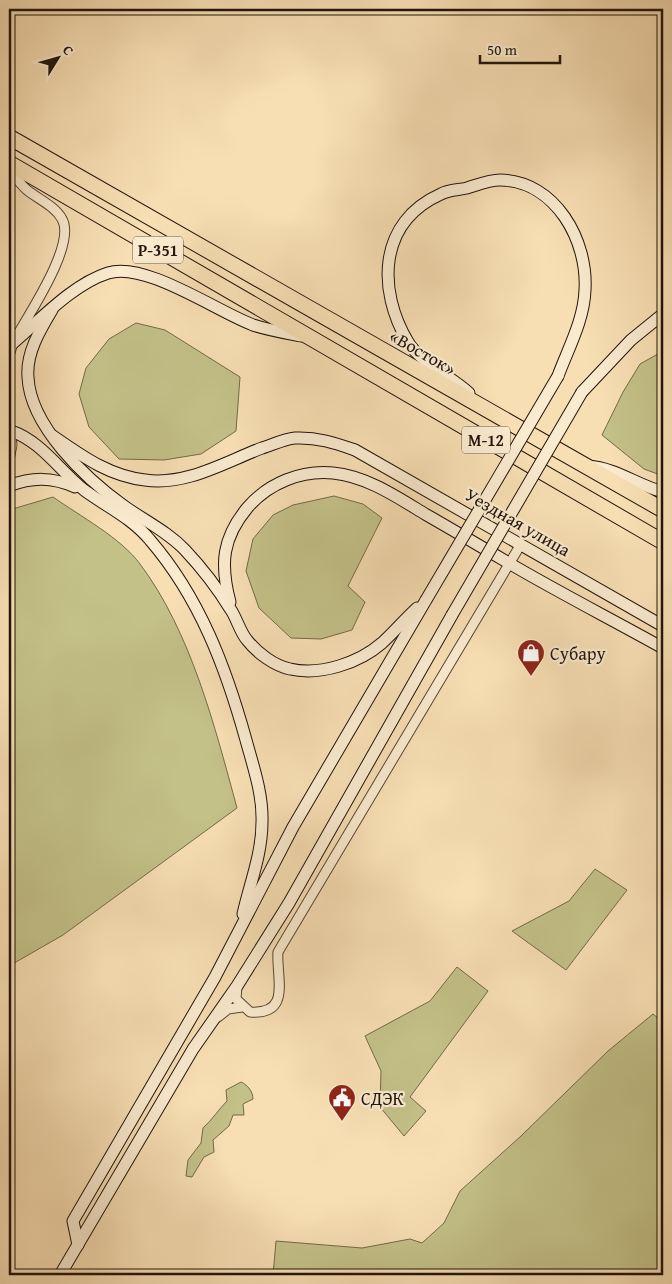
<svg xmlns="http://www.w3.org/2000/svg" width="672" height="1284" font-family="'Gentium Book Plus',serif">
<style>
.green{fill:#c3c088;stroke:#726a4a}
.lines{fill:none;stroke-linecap:round;stroke-linejoin:round}
.street-casing{stroke:#564636;stroke-width:11}
.secondary-casing{stroke:#20140d;stroke-width:13}
.highway-casing{stroke:#20140d;stroke-width:17}
.street{stroke:#faeace;stroke-width:9}
.secondary{stroke:#faeace;stroke-width:11}
.highway{stroke:#f7deb3;stroke-width:15}
.secondary-bridge-casing{stroke:#20140d;stroke-width:13;stroke-linecap:butt}
.secondary-bridge{stroke:#faeace;stroke-width:11}
.labels{text-anchor:middle;dominant-baseline:central;stroke-width:4.5;stroke-linejoin:round;paint-order:stroke}
.shield{fill:#faeace;stroke:#615447;stroke-width:1}
.shield-label{font-size:16px;font-weight:bold;fill:#20140d}
.street-label{font-size:18px;fill:#20140d;stroke:#faeace}
.poi-label{font-size:18px;fill:#20140d;stroke:#faeace;text-anchor:start}
</style>
<rect width="100%" height="100%" fill="#f7deb3"/>
<filter id="stains"><feTurbulence type="fractalNoise" baseFrequency=".004" numOctaves="4"/><feColorMatrix values="0 0 0 0 .2 0 0 0 0 .09 0 0 0 0 .02 0 0 0 .5 -.17"/></filter>
<radialGradient id="worn" r=".72"><stop offset=".6" stop-color="#630" stop-opacity="0"/><stop offset="1" stop-color="#630" stop-opacity=".3"/></radialGradient>
<g class="green">
<polygon points="136,323 165,330 240,377 236,431 201,454 164,460 119,459 89,427 79,394 86,368 109,339"/>
<polygon points="663,351 663,476 644,469 602,435 623,392 640,364"/>
<polygon points="334,496 363,504 382,518 348,586 365,602 352,630 321,639 291,638 259,608 246,571 253,539 273,515 293,505"/>
<path d="M53,497C80,516 121,538 140,564C191,632 215,727 237,808L63,935L9,966V510Z"/>
<polygon points="595,869 627,890 566,970 512,931 569,901"/>
<polygon points="457,967 488,991 410,1097 426,1111 404,1136 380,1107 381,1071 365,1036 430,1001"/>
<polygon points="653,1014 663,1022 663,1275 273,1275 276,1241 362,1248 410,1239 422,1243 444,1223 460,1191 521,1136 608,1051"/>
<path d="M241,1082C248,1085 253,1092 253,1099L243,1104L244,1115H233L229,1126L213,1140L214,1152L204,1157L192,1177L186,1176L188,1160L201,1143L203,1128C213,1119 218,1110 227,1101L226,1090Z"/>
</g>
<g class="lines">
<defs>
<g id="street">
<path d="M9,170C15,176 20,184 27,190C38,199 55,206 62,219C77,245 26,318 13,343L9,356"/>
<polyline points="9,423 12,445 9,460"/>
<path d="M237,987L236,999L250,1012C292,1015 276,978 278,952L521,544"/>
<polyline points="218,1017 228,1009 242,1007"/>
</g>
<g id="secondary">
<path d="M52,310C40,330 26,353 28,377C30,426 86,479 124,506C145,521 168,532 185,550C202,568 218,589 231,610C237,619 240,632 247,640C257,653 275,666 290,669C320,676 359,663 382,643C394,632 405,619 417,608"/>
<path d="M13,343C40,320 73,284 108,273C145,261 216,311 253,325C268,330 286,333 301,336"/>
<polyline points="582,392 631,340 663,314"/>
<path d="M469,393C453,378 419,361 408,342C377,290 378,222 441,194C448,190 458,190 467,188C477,185 489,180 500,180C556,181 588,241 585,290C584,320 568,349 558,376"/>
<path d="M11,431C41,441 60,471 84,490C107,507 132,518 150,540C200,598 226,668 246,740C253,766 263,794 262,822C262,854 250,883 243,914"/>
<path d="M53,436C82,456 109,476 145,480C186,486 225,462 262,448C272,445 284,439 295,438C317,437 335,443 355,450L663,626"/>
<path d="M588,466C616,468 637,485 663,492"/>
<path d="M9,486C32,477 52,477 75,487"/>
<path d="M230,602C220,564 222,538 248,507C269,483 301,470 333,473C366,476 397,497 425,514C453,530 480,546 507,562C558,592 611,619 663,648"/>
<polyline points="78,1245 73,1221 215,977 293,827 426,600"/>
<polyline points="60,1275 193,1049 237,986 289,903 452,615"/>
</g>
<g id="highway">
<polyline points="9,137 663,510"/>
<polyline points="9,163 663,542"/>
</g>
</defs>
<use href="#street" class="street-casing"/>
<use href="#secondary" class="secondary-casing"/>
<use href="#highway" class="highway-casing"/>
<use href="#street" class="street"/>
<use href="#secondary" class="secondary"/>
<use href="#highway" class="highway"/>
<defs>
<g id="secondary-bridge">
<polyline points="426,600 558,376"/>
<polyline points="452,615 582,392"/>
</g>
</defs>
<use href="#secondary-bridge" class="secondary-bridge-casing"/>
<use href="#secondary-bridge" class="secondary-bridge"/>
</g>
<defs>
<symbol id="shop-pin" viewBox="-11 -11 22 30"><path d="M0 17L-7.5 6A9.5 9.5 0 1 1 7.5 6Z" fill="#8f2418" stroke="#faeace"/><path d="M-5-2.5h2.3a2.7 3.5 0 0 1 5.4 0H5L5.5 6h-11ZM-1.5-2.5h3a1.5 2.3 0 0 0-3 0Z" fill="#fff"/></symbol>
<symbol id="civic-pin" viewBox="-11 -11 22 30"><path d="M0 17L-7.5 6A9.5 9.5 0 1 1 7.5 6Z" fill="#8f2418" stroke="#faeace"/><path d="M-.6-6.5H3V-4.5H.6V-3L4-1V1h2V6H-6V1h2V-1L-.6-3ZM-1.2 2.5V6h2.4V2.5Z" fill="#fff"/></symbol>
</defs>
<g fill-rule="evenodd">
<use href="#shop-pin" x="515" y="637" width="32" height="43"/>
<use href="#civic-pin" x="326" y="1082" width="32" height="43"/>
</g>
<g class="labels">
<g class="shield">
<rect x="133" y="236.5" width="50" height="27" rx="4"/>
<rect x="462" y="426.5" width="48" height="27" rx="4"/>
</g>
<g class="shield-label">
<text x="158" y="250">Р-351</text>
<text x="486" y="440">М-12</text>
</g>
<g class="street-label">
<text transform="translate(423 352) rotate(30)">«Восток»</text>
<text transform="translate(518 522) rotate(30)">Уездная улица</text>
</g>
<g class="poi-label">
<text x="550" y="653">Субару</text>
<text x="361" y="1098">СДЭК</text>
</g>
</g>
<rect width="672" height="1284" fill="none" stroke="#f7deb3" stroke-width="30"/>
<rect x="10" y="10" width="652" height="1264" fill="none" stroke="#20140d" stroke-width="2.5"/>
<rect x="15" y="15" width="642" height="1254" fill="none" stroke="#20140d"/>
<g transform="translate(58 58) rotate(53)" stroke="#faeace" stroke-width="4" paint-order="stroke">
<path d="M0-4L9 19L0 12L-9 19Z" fill="#20140d"/>
<text y="-8" font-size="14" font-weight="bold" text-anchor="middle" fill="#20140d">С</text>
</g>
<path d="M480 55v8h80v-8" fill="none" stroke="#20140d" stroke-width="2.5"/>
<text x="487" y="55" font-size="15" fill="#20140d" stroke="#faeace" stroke-width="4" paint-order="stroke">50 m</text>
<rect width="100%" height="100%" filter="url(#stains)"/>
<rect width="100%" height="100%" fill="url(#worn)"/>
</svg>
